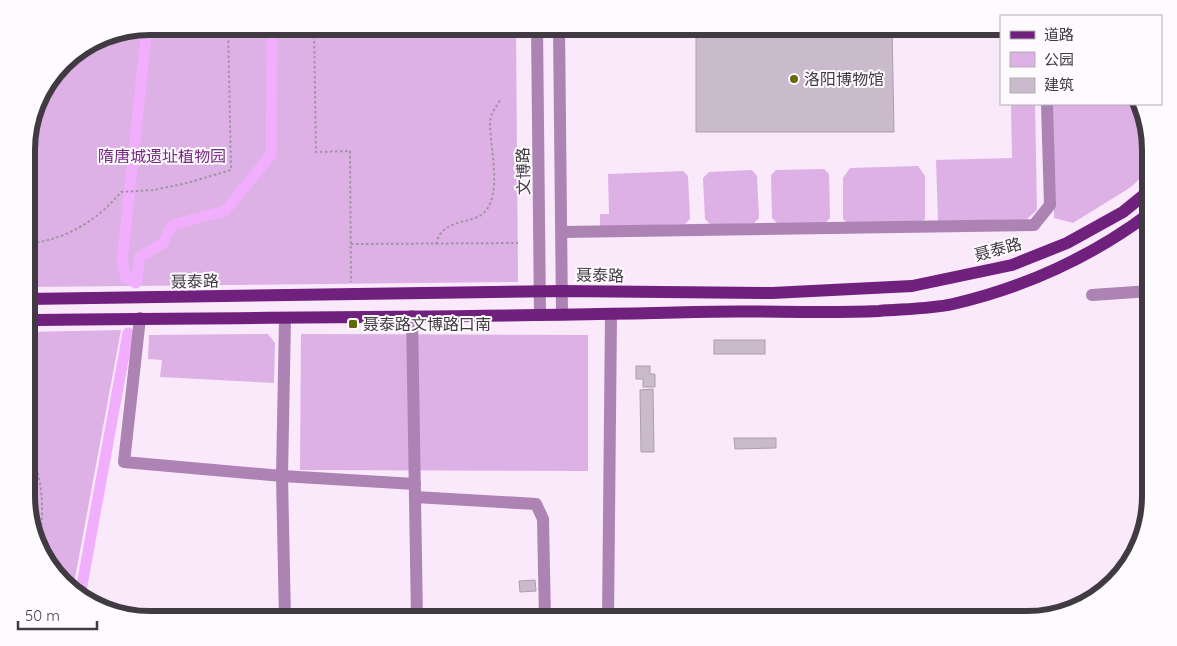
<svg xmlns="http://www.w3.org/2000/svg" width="1177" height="646" font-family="Quicksand,'Noto Sans SC',sans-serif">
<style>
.green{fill:#ddb1e5}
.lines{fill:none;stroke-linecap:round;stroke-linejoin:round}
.canal{stroke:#f1aefc;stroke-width:11}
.building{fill:#c9bacc;stroke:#ad9eaf}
.path{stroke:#9f94a1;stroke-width:2;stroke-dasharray:2.5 2.5;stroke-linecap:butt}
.minor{stroke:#ac83b3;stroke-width:12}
.major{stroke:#70207d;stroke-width:12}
.poi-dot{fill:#656806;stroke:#fefbff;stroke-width:2}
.labels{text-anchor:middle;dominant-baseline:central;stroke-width:4;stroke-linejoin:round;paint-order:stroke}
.poi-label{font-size:16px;fill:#413a42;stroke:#fefbff;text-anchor:start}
.park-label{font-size:16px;fill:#772984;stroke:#fefbff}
.street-label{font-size:16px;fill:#413a42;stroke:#fefbff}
.rim{fill:none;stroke:#413a42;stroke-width:6}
</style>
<rect width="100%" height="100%" fill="#f9e9fb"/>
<g class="green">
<polygon points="150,26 516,26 518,282 27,287 27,134 39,95 68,57 103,36"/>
<polygon points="1011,104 1035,104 1037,210 1027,219 938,221 936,160 1012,158"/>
<polygon points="1053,104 1138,104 1150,142 1150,169 1131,187 1073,223 1054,218"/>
<polygon points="918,166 925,176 925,219 921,223 849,225 843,219 843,178 850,168"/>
<polygon points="824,169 829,174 830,218 825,223 778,224 772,218 771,175 776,170"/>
<polygon points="752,170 757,176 759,218 754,223 711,225 705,219 703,178 709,172"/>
<polygon points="683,171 688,176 690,219 685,224 600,227 600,214 609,214 608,174"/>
<polygon points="121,330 73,589 47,564 27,512 27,332"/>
<polygon points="268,334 275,343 274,383 160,377 162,360 148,359 149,335"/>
<polygon points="301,334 588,335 588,471 300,470"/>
</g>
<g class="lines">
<g class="canal">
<polyline points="147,27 122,262 126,277 136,283 140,257 163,243 172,225 225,211 271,155 272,26"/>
<polyline points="80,596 128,333"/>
</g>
</g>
<g class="building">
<polygon points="696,26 892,26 894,132 696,132"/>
<rect x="714" y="340" width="51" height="14"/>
<polygon points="636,366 650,366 650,374 655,374 655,387 643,387 643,379 636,379"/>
<polygon points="653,389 654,452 641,452 640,390"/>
<polygon points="734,438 776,438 776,448 735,449"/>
<polygon points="535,580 536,591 520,592 519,581"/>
</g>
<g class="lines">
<g class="path">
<polyline points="314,26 316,152 350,151 351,282"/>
<path d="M27,244C65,240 97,221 121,192L154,190L187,183L231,170L228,26"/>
<polyline points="351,244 518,243"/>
<path d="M436,244C438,239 439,234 443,231C460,215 484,227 492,198C498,174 490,146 490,121L492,113L501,99"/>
<path d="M27,445C43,475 45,510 39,543"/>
</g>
<g class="minor">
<polyline points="537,26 540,315"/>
<polyline points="559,26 562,314"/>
<polyline points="562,232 1034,225 1050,205 1047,104"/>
<polyline points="1092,295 1150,291"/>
<polyline points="412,316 417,620"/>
<polyline points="140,318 124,462 282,476 415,484"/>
<polyline points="285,319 282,476 285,620"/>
<polyline points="415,497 536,504 543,519 545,620"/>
<polyline points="608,620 611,315"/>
</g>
<g class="major">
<polyline points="27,299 562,291 772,293 912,286 1012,265 1067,243 1123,212 1150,190"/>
<path d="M27,320C250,317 472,318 695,312C756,310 818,314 879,311C903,309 930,309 953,304C1024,288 1093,256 1150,213"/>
</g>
</g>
<g class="poi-dot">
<circle cx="794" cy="79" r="5"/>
<rect x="348" y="319" width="10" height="10" rx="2.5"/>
</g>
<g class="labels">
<g class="poi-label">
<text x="804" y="79">洛阳博物馆</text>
<text x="363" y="324">聂泰路文博路口南</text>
</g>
<g class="park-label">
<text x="162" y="156">隋唐城遗址植物园</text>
</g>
<g class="street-label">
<text transform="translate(523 171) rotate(-91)">文博路</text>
<text transform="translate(998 249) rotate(-15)">聂泰路</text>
<text transform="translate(600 275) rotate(1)">聂泰路</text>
<text transform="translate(195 281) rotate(-1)">聂泰路</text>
</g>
</g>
<path d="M0 0H1177V646H0ZM150 35H1027A115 115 0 0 1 1142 150V496A115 115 0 0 1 1027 611H150A115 115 0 0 1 35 496V150A115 115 0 0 1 150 35Z" fill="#fefbff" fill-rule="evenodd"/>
<path class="rim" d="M150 35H1027A115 115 0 0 1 1142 150V496A115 115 0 0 1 1027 611H150A115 115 0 0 1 35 496V150A115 115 0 0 1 150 35Z"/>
<rect x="1000" y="15" width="162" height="90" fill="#fefbff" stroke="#b2aeb3"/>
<rect x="1010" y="31" width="25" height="8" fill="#70207d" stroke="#b2aeb3"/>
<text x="1044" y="40" font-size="15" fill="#413a42">道路</text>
<rect x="1010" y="52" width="25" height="15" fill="#ddb1e5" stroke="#b2aeb3"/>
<text x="1044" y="65" font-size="15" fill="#413a42">公园</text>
<rect x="1010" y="78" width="25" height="15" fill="#c9bacc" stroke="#b2aeb3"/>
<text x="1044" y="90" font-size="15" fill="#413a42">建筑</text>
<path d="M18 621v8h79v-8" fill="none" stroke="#413a42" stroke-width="2.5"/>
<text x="25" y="621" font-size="15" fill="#413a42" stroke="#fefbff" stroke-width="4" paint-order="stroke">50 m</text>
</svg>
